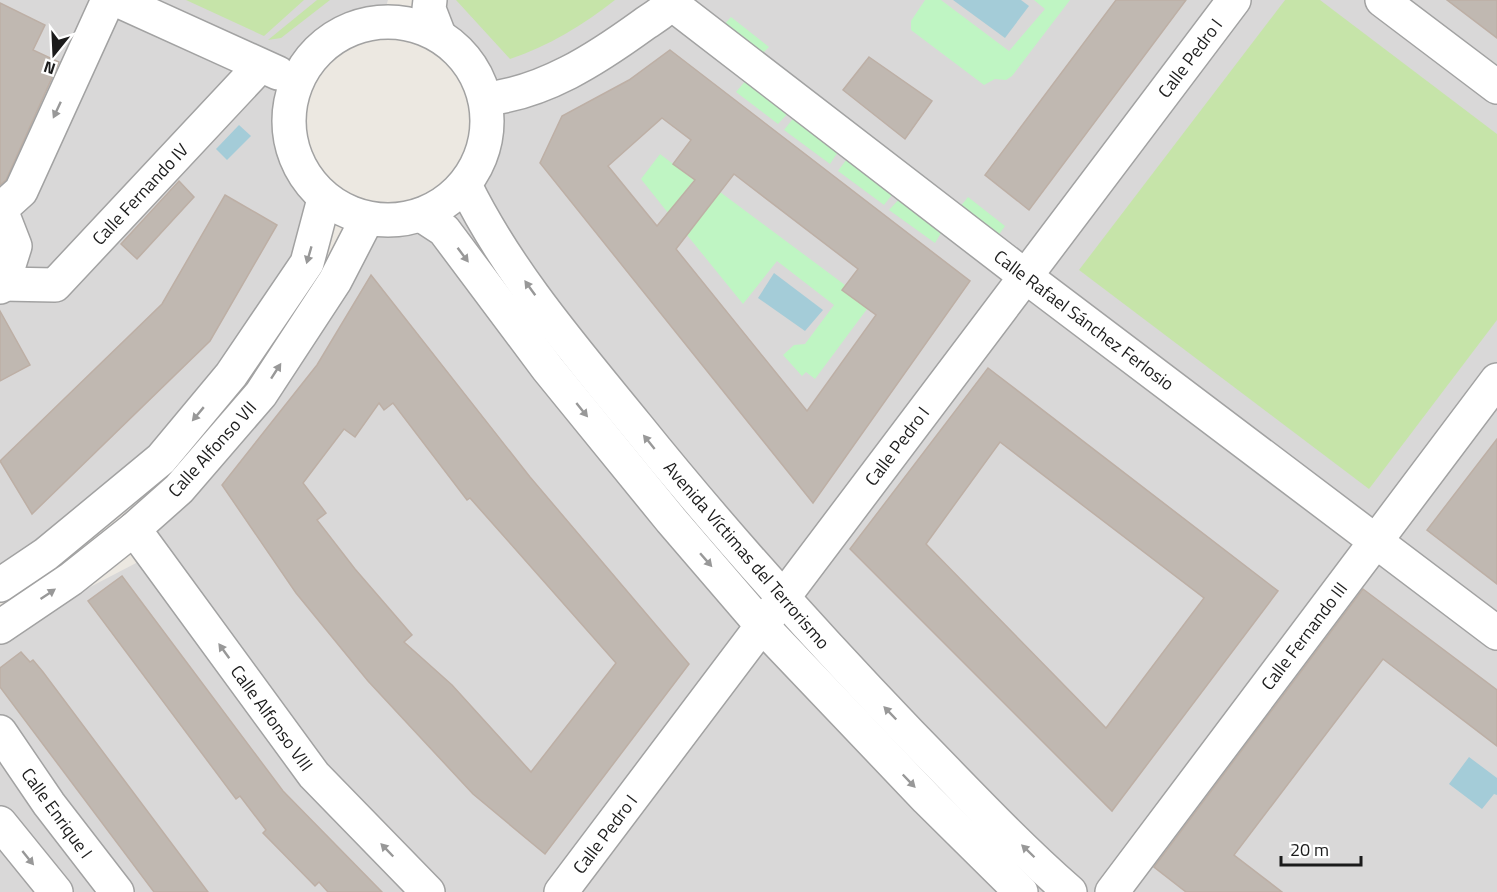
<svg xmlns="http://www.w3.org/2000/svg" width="1497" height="892" font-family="'Titillium Web',sans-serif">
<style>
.residential{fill:#d9d8d8}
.grass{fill:#c6e4a9}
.park{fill:#bff5c3}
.water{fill:#a4ccd8}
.building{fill:#c0b8b1;stroke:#bdafa5;stroke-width:1.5;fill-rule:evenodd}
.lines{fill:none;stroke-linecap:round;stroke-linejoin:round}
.minor-casing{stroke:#a2a2a2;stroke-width:36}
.minor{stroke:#fff;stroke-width:33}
.oneway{fill:#989898}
.labels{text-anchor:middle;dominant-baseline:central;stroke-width:5;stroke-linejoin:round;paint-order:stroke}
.street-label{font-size:18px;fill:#1b1b1b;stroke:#fff}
</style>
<rect width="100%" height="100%" fill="#ece8e1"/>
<g class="residential">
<polygon points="0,0 388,0 381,22 351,28 335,36 306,63 296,82 288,111 290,143 303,174 324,199 231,375 0,585"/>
<polygon points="430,0 1497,0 1497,892 0,892 0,634 138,562 179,489 367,219 396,221 421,215 445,203 465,185 480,159 487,134 485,99 478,78 467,60 439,35"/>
</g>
<g class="grass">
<polygon points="186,0 304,0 264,36"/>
<polygon points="317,0 330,0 281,38 268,40"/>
<path d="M456,0H615C583,25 549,46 510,59Z"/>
<polygon points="1285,0 1320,0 1497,134 1497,320 1369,489 1079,270"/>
</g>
<g class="park">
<polygon points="925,0 941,0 1009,51 1045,9 1034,0 1070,0 1012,76 1006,80 995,79 984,85 911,30 911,21"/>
<polygon points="731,17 769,47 760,56 722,27"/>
<polygon points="747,79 790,111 778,124 736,92"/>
<polygon points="795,116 840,149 830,164 784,130"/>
<polygon points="660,154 694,180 668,213 641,179"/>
<polygon points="849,156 895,191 884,205 838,171"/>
<polygon points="720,192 845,285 842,290 867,309 815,379 806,372 802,376 783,355 794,345 805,344 834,305 777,261 743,304 687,235"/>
<polygon points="902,196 944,228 935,243 889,210"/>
<polygon points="968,197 1005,226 998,236 960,207"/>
</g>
<g class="water">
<polygon points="953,0 1021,0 1029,6 1005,38"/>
<polygon points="239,125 251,136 227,160 216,149"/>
<polygon points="774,273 823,310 805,331 758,298"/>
<polygon points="1469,757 1497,778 1497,795 1494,794 1482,809 1449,784"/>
</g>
<g class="building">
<polygon points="1116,0 1186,0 1029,210 985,175"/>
<polygon points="1447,0 1497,0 1497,38"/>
<polygon points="0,3 45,25 33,50 59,62 6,180 0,185"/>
<path d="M670,50L970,281L813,503L540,163L562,116L629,80ZM662,118L691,140L673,164L695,180L657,226L608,166ZM734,174L858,269L842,290L876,315L807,411L676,249Z"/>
<polygon points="869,57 932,101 905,139 843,90"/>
<polygon points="179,181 194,197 137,259 121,244"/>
<polygon points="225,195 277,225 210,341 32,514 0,461 162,304"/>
<path d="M371,275L530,477L689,664L545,854L473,794L368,681L296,593L222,485L317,365ZM379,403L384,410L393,403L467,500L470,498L616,663L531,772L452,685L404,642L412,635L355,569L317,520L326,513L303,483L344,429L355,437Z"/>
<polygon points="0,311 30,365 0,381"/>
<path d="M988,368L1278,591L1112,811L850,549ZM1000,442L1204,598L1106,728L926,544Z"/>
<polygon points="1497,439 1497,584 1427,530"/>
<polygon points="122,576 283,791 382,892 328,892 319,882 315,886 263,833 266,830 240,796 236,799 88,601"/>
<polygon points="1363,589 1497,690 1497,746 1383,659 1234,855 1282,892 1186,892 1154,867"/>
<polygon points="21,652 30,662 33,660 43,672 208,892 154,892 0,687 0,668"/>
</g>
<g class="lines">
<defs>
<g id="minor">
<polyline points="117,0 278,73"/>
<polyline points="430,0 429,9 439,35"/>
<polyline points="1382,0 1497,87"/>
<polyline points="672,4 1025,276 1497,633"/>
<circle cx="388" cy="121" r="99"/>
<path d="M485,99C544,93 596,59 643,25C653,18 667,10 675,0"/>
<path d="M465,185C508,273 575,350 636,425C723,533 814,634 910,734C962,787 1014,843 1070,892"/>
<polyline points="0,210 21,191 108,0"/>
<polyline points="421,215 444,230 548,369 671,520 763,627 927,799 1021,892"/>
<polyline points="3,284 55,285 260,66"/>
<polyline points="0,287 3,284 15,246 1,210"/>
<polyline points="134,529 314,775 428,892"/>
<polyline points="0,585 46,554 161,459 231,375 307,263 324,199"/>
<polyline points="0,627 71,579 134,529 179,489 261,394 335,281 367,219"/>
<polyline points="0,732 49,804 117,892"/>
<polyline points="0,823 56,892"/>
<polyline points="561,892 1234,0"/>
<polyline points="1112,892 1497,380"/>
</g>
</defs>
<use href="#minor" class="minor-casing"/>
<use href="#minor" class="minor"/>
</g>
<defs><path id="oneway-solid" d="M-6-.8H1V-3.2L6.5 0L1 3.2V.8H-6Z" transform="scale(1.5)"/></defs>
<g class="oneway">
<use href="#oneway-solid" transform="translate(57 110) rotate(115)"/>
<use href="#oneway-solid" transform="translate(309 255) rotate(106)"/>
<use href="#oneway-solid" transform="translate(463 255) rotate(53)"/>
<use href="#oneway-solid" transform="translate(530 288) rotate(-126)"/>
<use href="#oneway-solid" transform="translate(276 371) rotate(-57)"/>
<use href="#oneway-solid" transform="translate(582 410) rotate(51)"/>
<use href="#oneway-solid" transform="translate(198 414) rotate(130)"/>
<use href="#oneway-solid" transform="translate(649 442) rotate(-129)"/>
<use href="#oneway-solid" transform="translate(706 560) rotate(49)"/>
<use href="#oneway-solid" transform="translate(48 594) rotate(-34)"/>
<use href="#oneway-solid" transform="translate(224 651) rotate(-126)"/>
<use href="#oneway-solid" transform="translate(890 713) rotate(-134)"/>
<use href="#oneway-solid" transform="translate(909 781) rotate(46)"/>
<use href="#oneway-solid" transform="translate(387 850) rotate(-134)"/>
<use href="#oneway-solid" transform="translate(1028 851) rotate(-136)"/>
<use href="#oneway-solid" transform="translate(28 858) rotate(51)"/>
</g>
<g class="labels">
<g class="street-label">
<text transform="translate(1190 58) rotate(-53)">Calle Pedro I</text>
<text transform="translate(140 194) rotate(-47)">Calle Fernando IV</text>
<text transform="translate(1084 320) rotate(37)">Calle Rafael Sánchez Ferlosio</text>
<text transform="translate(897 446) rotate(-53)">Calle Pedro I</text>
<text transform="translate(212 449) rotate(-48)">Calle Alfonso VII</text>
<text transform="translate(747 555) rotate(49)">Avenida Víctimas del Terrorismo</text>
<text transform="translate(1304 636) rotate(-53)">Calle Fernando III</text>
<text transform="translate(272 718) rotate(54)">Calle Alfonso VIII</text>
<text transform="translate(57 813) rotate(54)">Calle Enrique I</text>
<text transform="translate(605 834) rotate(-53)">Calle Pedro I</text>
</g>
</g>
<g transform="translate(54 54) rotate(198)" stroke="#ffffff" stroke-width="4.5" paint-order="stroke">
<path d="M0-4.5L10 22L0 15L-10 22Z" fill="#1b1b1b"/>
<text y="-9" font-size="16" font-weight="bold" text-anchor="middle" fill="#1b1b1b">N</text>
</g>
<path d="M1281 856v9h80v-9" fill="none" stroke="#1b1b1b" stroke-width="3"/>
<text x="1290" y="856" font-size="18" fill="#1b1b1b" stroke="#ffffff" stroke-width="4.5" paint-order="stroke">20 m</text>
</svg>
